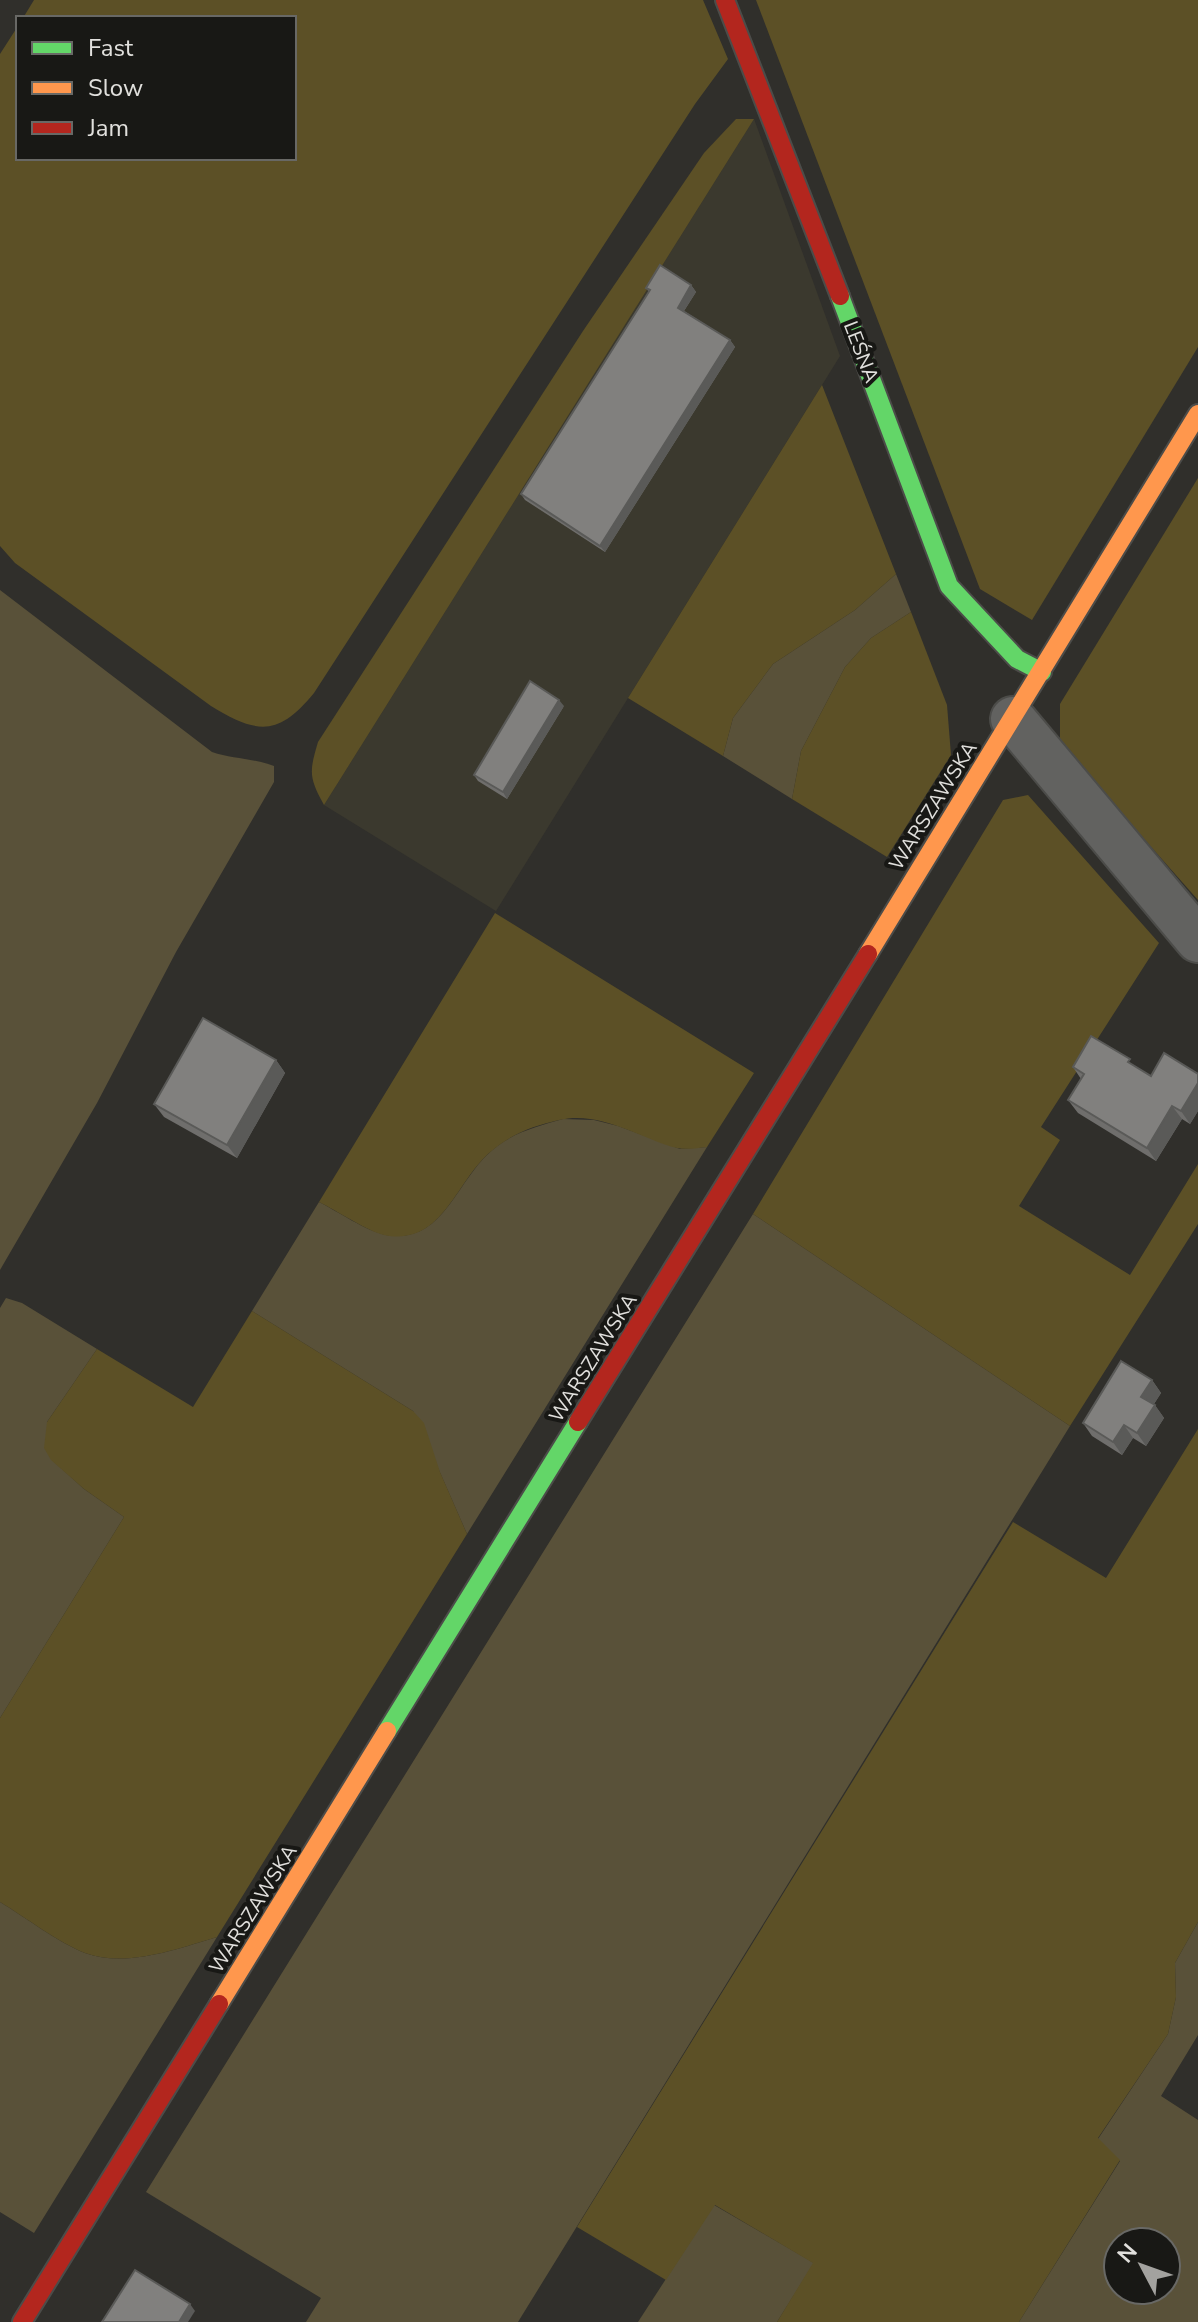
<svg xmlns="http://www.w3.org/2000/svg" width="1198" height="2322" font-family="'Nunito Sans',sans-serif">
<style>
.built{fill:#3b392e}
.green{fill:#595139;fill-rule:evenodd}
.forest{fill:#5c5026}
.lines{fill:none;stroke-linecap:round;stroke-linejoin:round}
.street-casing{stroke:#4c4c49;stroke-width:48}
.fast-casing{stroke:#4c4c49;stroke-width:22}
.slow-casing{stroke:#4c4c49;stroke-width:22}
.jam-casing{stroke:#4c4c49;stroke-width:22}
.street{stroke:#626260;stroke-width:44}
.fast{stroke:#63d668;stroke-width:18}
.slow{stroke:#ff974d;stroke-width:18}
.jam{stroke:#b3261e;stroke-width:18}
.wall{fill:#6f6e6c}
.shaded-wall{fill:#5a5a58}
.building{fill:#81807e;stroke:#5a5a58;stroke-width:2}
.labels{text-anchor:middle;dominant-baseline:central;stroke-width:8;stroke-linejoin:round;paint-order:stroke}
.street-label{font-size:20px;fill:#e1e0dd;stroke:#181815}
</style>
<rect width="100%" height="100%" fill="#302f2b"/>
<polygon class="built" points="754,119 840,356 496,911 324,805"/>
<g class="green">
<polygon points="896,574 911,612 871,638 845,667 801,751 792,799 723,756 733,718 773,664 855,610"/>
<path d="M0,590L212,752C232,759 253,758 274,766V782L176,952L97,1103L0,1270Z"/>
<path d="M563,1119L594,1120L618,1126L680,1149L707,1147L467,1534L413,1411L252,1311L319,1202C337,1211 366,1231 386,1235C441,1244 454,1188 486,1156C507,1134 535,1127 563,1119Z"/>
<polygon points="753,1214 1070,1426 518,2322 306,2322 321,2298 146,2192"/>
<polygon points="6,1298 22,1303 97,1349 47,1422 52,1460 84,1489 124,1517 0,1718 0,1308"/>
<path d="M0,1902C25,1917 59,1943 85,1953C126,1968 177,1949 217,1937L34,2233L0,2212Z"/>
<path d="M1198,1922V2035L1161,2096L1198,2120V2322H1019L1120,2161L1098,2139L1168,2034L1176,1997L1175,1963ZM1118,2242H1166V2290H1118Z"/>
<polygon points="714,2205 814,2263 777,2322 638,2322"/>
</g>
<g class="forest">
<path d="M34,0H703L728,59L695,104L314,693C278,737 257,734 211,706L15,563L0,546V54L18,26V158H294V18H23Z"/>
<polygon points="756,0 1198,0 1198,347 1032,620 980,589"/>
<path d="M736,119H754L324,805C309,778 309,772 318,742L583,331L704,153Z"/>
<polygon points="822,385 896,574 855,610 773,664 733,718 723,756 628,698"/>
<polygon points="1198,478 1198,900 1060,744 1060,704"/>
<polygon points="911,612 947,705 951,755 887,857 792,799 801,751 845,667 871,638"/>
<polygon points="1028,795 1159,943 1041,1127 1060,1140 1019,1206 1130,1275 1198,1164 1198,1224 1070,1426 753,1214 1003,800"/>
<path d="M495,913L754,1073L707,1147C698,1148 686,1150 677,1148C639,1138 600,1110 559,1120C532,1126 509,1135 488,1154C455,1184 441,1247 384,1235C367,1231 336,1210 319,1202Z"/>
<path d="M252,1311L413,1411L424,1423L440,1472L467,1534L217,1937C177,1949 126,1968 85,1953C59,1943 25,1917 0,1902V1718L124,1517L84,1489L51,1460L44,1448L47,1422L97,1349L193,1407Z"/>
<polygon points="1198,1429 1198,1922 1175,1963 1176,1997 1168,2034 1098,2138 1120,2160 1019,2322 777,2322 813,2263 715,2205 666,2280 577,2227 1013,1522 1106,1578"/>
</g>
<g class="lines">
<defs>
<polyline id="street" points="1013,719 1198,940"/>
<g id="fast">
<polyline points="840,296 949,586 1017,659 1042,672"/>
<polyline points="387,1731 578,1422"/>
</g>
<g id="slow">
<polyline points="868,954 1198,414"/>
<polyline points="219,2004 387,1731"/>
</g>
<g id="jam">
<polyline points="725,0 840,296"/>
<polyline points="578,1422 868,954"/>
<polyline points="22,2322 219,2004"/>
</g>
</defs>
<use href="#street" class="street-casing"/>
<use href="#fast" class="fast-casing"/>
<use href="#slow" class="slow-casing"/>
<use href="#jam" class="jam-casing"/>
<use href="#street" class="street"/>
<use href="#fast" class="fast"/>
<use href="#slow" class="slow"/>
<use href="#jam" class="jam"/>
</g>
<g class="wall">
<polygon points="691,285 696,292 684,311 730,340 735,347 605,552 525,500 521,494 649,292 646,288"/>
<polygon points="564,706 507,799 478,781 474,775"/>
<polygon points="276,1060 285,1073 237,1158 164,1117 154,1104"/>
<polygon points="1135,1066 1151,1076 1198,1074 1198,1111 1190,1124 1182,1119 1156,1161 1078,1113 1068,1100 1081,1079 1073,1067"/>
<polygon points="1152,1380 1161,1393 1154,1404 1164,1418 1146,1446 1133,1438 1122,1455 1092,1436 1083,1423"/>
</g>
<g class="shaded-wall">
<polygon points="691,285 696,292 682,314 678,308"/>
<polygon points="730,340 735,347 605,552 600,546"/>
<polygon points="559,700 564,706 507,799 503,792"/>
<polygon points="276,1060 285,1073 237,1158 227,1145"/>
<polygon points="1198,1083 1198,1111 1190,1124 1181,1111"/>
<polygon points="1172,1106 1182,1119 1156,1161 1147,1148"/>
<polygon points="1152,1380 1161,1393 1150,1410 1141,1397"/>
<polygon points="1155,1405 1164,1418 1146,1446 1137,1433"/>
<polygon points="1124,1425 1133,1438 1122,1455 1113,1442"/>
<polygon points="190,2304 195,2311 188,2322 179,2322"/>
</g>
<g class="building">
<polygon points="660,265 691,285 678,308 730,340 600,546 521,494 650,290 646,288"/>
<polygon points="530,681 559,700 503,792 474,775"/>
<polygon points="203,1018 276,1060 227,1145 154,1104"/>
<polygon points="1091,1036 1130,1059 1128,1062 1151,1076 1164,1053 1198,1074 1198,1083 1181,1111 1172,1106 1147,1148 1068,1100 1084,1074 1073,1067"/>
<polygon points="1121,1361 1152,1380 1141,1397 1155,1405 1137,1433 1124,1425 1113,1442 1083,1423"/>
<polygon points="135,2270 190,2304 179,2322 102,2322"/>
</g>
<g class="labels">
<g class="street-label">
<text transform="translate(861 352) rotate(69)">LEŚNA</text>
<text transform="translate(933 806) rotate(-58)">WARSZAWSKA</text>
<text transform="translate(593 1358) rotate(-58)">WARSZAWSKA</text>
<text transform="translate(253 1909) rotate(-58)">WARSZAWSKA</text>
</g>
</g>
<rect x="16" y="16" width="280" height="144" fill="#181815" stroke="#686865" stroke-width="2"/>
<rect x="32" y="42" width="40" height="12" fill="#63d668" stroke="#686865" stroke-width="2"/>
<text x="88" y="56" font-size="24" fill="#e1e0dd">Fast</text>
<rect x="32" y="82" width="40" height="12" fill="#ff974d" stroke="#686865" stroke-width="2"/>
<text x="88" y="96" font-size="24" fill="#e1e0dd">Slow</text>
<rect x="32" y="122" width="40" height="12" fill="#b3261e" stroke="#686865" stroke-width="2"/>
<text x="88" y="136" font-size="24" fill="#e1e0dd">Jam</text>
<g transform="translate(1142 2266) rotate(311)"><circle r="38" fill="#181815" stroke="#686865" stroke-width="2"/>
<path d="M0-6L14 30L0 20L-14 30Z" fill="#a3a29f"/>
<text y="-12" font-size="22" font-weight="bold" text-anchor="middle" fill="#e1e0dd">N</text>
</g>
</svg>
